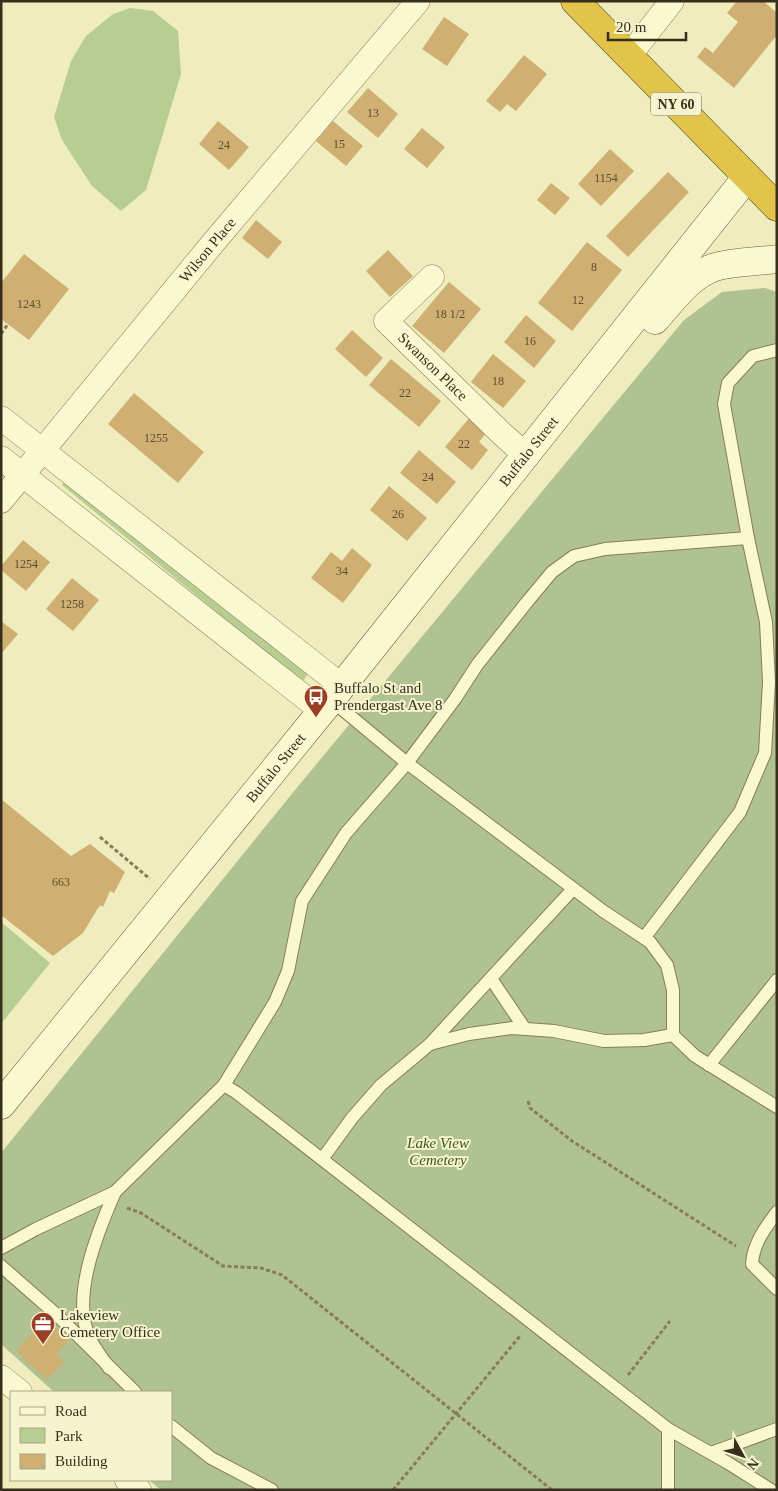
<svg xmlns="http://www.w3.org/2000/svg" width="778" height="1491" font-family="'Times New Roman',serif">
<style>
.green{fill:#b8cd92}
.cemetery{fill:#b0c192}
.building{fill:#cfaf72}
.lines{fill:none;stroke-linecap:round;stroke-linejoin:round}
.lane-casing{stroke:#887d56;stroke-width:14}
.street-casing{stroke:#887d56;stroke-width:25}
.secondary-casing{stroke:#6a5d3a;stroke-width:29}
.highway-casing{stroke:#55492b;stroke-width:29}
.path{stroke:#887d56;stroke-width:3;stroke-dasharray:4 2.5;stroke-linecap:butt}
.lane{stroke:#faf8d1;stroke-width:12}
.street{stroke:#faf8d1;stroke-width:24}
.secondary{stroke:#faf8d1;stroke-width:28}
.highway{stroke:#e3c44a;stroke-width:28}
.labels{text-anchor:middle;dominant-baseline:central;stroke-width:4;stroke-linejoin:round;paint-order:stroke}
.number-label{font-size:12px;fill:#5d4f31}
.shield{fill:#f6f4ce;stroke:#706a51;stroke-width:1}
.shield-label{font-size:14px;font-weight:bold;fill:#372f1b}
.street-label{font-size:15px;fill:#372f1b;stroke:#f6f4ce}
.poi-label{font-size:15px;fill:#372f1b;stroke:#f6f4ce;text-anchor:start}
.park-label{font-size:15px;font-style:italic;fill:#3b5421;stroke:#f6f4ce}
</style>
<rect width="100%" height="100%" fill="#efecbe"/>
<g class="green">
<polygon points="130,8 153,11 178,31 181,74 146,190 121,211 92,186 62,140 54,117 71,61 86,36 113,14"/>
<polygon points="65,479 308,673 304,680 297,678 62,485"/>
<polygon points="1,922 50,963 1,1024"/>
</g>
<polygon class="cemetery" points="765,288 777,292 777,1490 161,1490 149,1480 171,1480 171,1392 54,1392 1,1344 1,1153 295,790 684,320 722,292"/>
<g class="building">
<polygon points="737,1 763,1 777,13 777,35 734,88 697,57 705,47 713,53 738,22 727,13"/>
<polygon points="444,17 469,34 447,66 422,49"/>
<polygon points="524,55 547,74 516,111 507,104 500,112 486,101"/>
<polygon points="368,88 398,114 378,138 347,112"/>
<polygon points="218,121 249,147 229,170 199,144"/>
<polygon points="333,121 363,146 346,166 316,141"/>
<polygon points="422,128 445,147 427,168 404,149"/>
<polygon points="610,149 634,171 601,206 578,184"/>
<polygon points="668,172 689,192 628,257 606,236"/>
<polygon points="551,183 570,198 555,215 537,200"/>
<polygon points="256,220 282,242 268,259 242,238"/>
<polygon points="587,242 622,270 572,331 538,303"/>
<polygon points="388,250 413,276 390,297 366,271"/>
<polygon points="24,254 69,289 29,340 1,319 1,283"/>
<polygon points="449,282 481,309 444,353 412,326"/>
<polygon points="526,315 556,341 534,368 504,342"/>
<polygon points="352,330 383,358 366,377 335,349"/>
<polygon points="493,354 526,381 503,408 471,382"/>
<polygon points="391,359 441,401 419,427 369,385"/>
<polygon points="134,393 204,452 178,483 108,424"/>
<polygon points="470,417 487,432 479,442 488,450 472,470 445,447"/>
<polygon points="419,450 456,482 437,504 400,473"/>
<polygon points="389,486 427,518 407,541 370,510"/>
<polygon points="23,540 50,562 26,591 1,570 1,566"/>
<polygon points="352,548 372,565 343,603 311,578 331,552 342,561"/>
<polygon points="72,578 99,600 73,631 46,609"/>
<polygon points="1,621 18,634 1,654"/>
<polygon points="1,799 71,856 90,844 125,872 114,893 110,891 103,907 101,905 98,908 83,933 53,956 1,915"/>
<polygon points="46,1318 69,1340 56,1354 64,1362 47,1380 16,1351"/>
</g>
<g class="lines">
<defs>
<g id="lane">
<polyline points="748,538 605,549 574,556 552,572 527,602 477,665 455,699 407,763 603,911 650,942 667,965 673,990 673,1035 695,1056 777,1107"/>
<polyline points="644,938 740,812 765,753 769,682 766,622 748,538 724,404 728,383 753,356 777,350"/>
<polyline points="492,980 525,1029"/>
<polyline points="430,1044 573,889"/>
<polyline points="709,1065 777,980"/>
<polyline points="224,1085 275,1002 288,971 302,901 346,833 407,763 331,700"/>
<polyline points="323,1158 352,1118 381,1085 430,1044 469,1034 512,1028 554,1031 604,1041 644,1040 673,1035"/>
<path d="M777,1212C765,1228 753,1244 752,1264L777,1289"/>
<polyline points="1,1248 36,1229 115,1192 224,1085 237,1093 668,1429 728,1463 771,1490"/>
<polyline points="1,1266 57,1315 135,1392"/>
<path d="M109,1368C103,1359 95,1349 90,1339C70,1298 98,1231 115,1192"/>
<polyline points="171,1426 211,1458 272,1490"/>
<polyline points="668,1429 668,1490"/>
<polyline points="711,1453 777,1429"/>
</g>
<g id="street">
<polyline points="629,56 672,1"/>
<path id="s1" d="M432,277L386,321L502,434L527,456"/>
<polyline points="1,418 342,686"/>
<polyline points="1,458 322,711"/>
<path id="s2" d="M1,501L213,243L418,1"/>
<polyline points="1,1377 20,1392"/>
<polyline points="127,1480 139,1490"/>
</g>
<g id="secondary">
<path d="M655,320C672,301 690,275 715,267C735,261 756,262 777,259"/>
<path id="s3" d="M1,1105L326,706L747,177"/>
</g>
<polyline id="highway" points="575,1 777,207"/>
</defs>
<use href="#lane" class="lane-casing"/>
<use href="#street" class="street-casing"/>
<use href="#secondary" class="secondary-casing"/>
<use href="#highway" class="highway-casing"/>
<g class="path">
<polyline points="1,334 8,324"/>
<polyline points="100,837 150,879"/>
<polyline points="528,1101 530,1108 572,1141 736,1246"/>
<polyline points="127,1208 141,1213 223,1266 261,1268 282,1275 552,1490"/>
<polyline points="628,1375 670,1321"/>
<polyline points="393,1490 520,1336"/>
</g>
<use href="#lane" class="lane"/>
<use href="#street" class="street"/>
<use href="#secondary" class="secondary"/>
<use href="#highway" class="highway"/>
</g>
<defs>
<symbol id="bus-pin" viewBox="-11 -11 22 30"><path d="M0 17L-7.5 6A9.5 9.5 0 1 1 7.5 6Z" fill="#993f24" stroke="#f6f4ce"/><path d="M-5-6H5V4H4V6H2V4H-2V6H-4V4H-5ZM-3.5-4V0h7V-4ZM-3.5 1.2v1.5H-2V1.2ZM2 1.2v1.5H3.5V1.2Z" fill="#fff"/></symbol>
<symbol id="office-pin" viewBox="-11 -11 22 30"><path d="M0 17L-7.5 6A9.5 9.5 0 1 1 7.5 6Z" fill="#993f24" stroke="#f6f4ce"/><path d="M-6-3h4V-5.5h4V-3h4V5H-6ZM-1-4.5V-3h2v-1.5ZM-6 0V1H6V0Z" fill="#fff"/></symbol>
</defs>
<g fill-rule="evenodd">
<use href="#bus-pin" x="302" y="683" width="28" height="38"/>
<use href="#office-pin" x="29" y="1310" width="28" height="38"/>
</g>
<g class="labels">
<g class="number-label">
<text x="373" y="113">13</text>
<text x="339" y="144">15</text>
<text x="224" y="145">24</text>
<text x="606" y="178">1154</text>
<text x="594" y="267">8</text>
<text x="578" y="300">12</text>
<text x="29" y="304">1243</text>
<text x="450" y="314">18 1/2</text>
<text x="530" y="341">16</text>
<text x="498" y="381">18</text>
<text x="405" y="393">22</text>
<text x="156" y="438">1255</text>
<text x="464" y="444">22</text>
<text x="428" y="477">24</text>
<text x="398" y="514">26</text>
<text x="26" y="564">1254</text>
<text x="342" y="571">34</text>
<text x="72" y="604">1258</text>
<text x="61" y="882">663</text>
</g>
<rect class="shield" x="651" y="92.5" width="50" height="23" rx="4"/>
<g class="shield-label">
<text x="676" y="104">NY 60</text>
</g>
<g class="street-label">
<text stroke="none"><textPath href="#s2" startOffset="325">Wilson Place</textPath></text>
<text stroke="none"><textPath href="#s1" startOffset="129">Swanson Place</textPath></text>
<text stroke="none"><textPath href="#s3" startOffset="840">Buffalo Street</textPath></text>
<text stroke="none"><textPath href="#s3" startOffset="435">Buffalo Street</textPath></text>
</g>
<g class="poi-label">
<text x="334" y="688">Buffalo St and<tspan x="334" dy="17">Prendergast Ave 8</tspan></text>
<text x="60" y="1315">Lakeview<tspan x="60" dy="17">Cemetery Office</tspan></text>
</g>
<g class="park-label">
<text x="438" y="1143">Lake View<tspan x="438" dy="17">Cemetery</tspan></text>
</g>
</g>
<rect width="778" height="1491" fill="none" stroke="#372f1b" stroke-width="5"/>
<rect x="10" y="1391" width="162" height="90" fill="#f6f4ce" stroke="#aaa586"/>
<rect x="20" y="1407" width="25" height="8" fill="#faf8d1" stroke="#aaa586"/>
<text x="55" y="1416" font-size="15" fill="#372f1b">Road</text>
<rect x="20" y="1428" width="25" height="15" fill="#b8cd92" stroke="#aaa586"/>
<text x="55" y="1441" font-size="15" fill="#372f1b">Park</text>
<rect x="20" y="1454" width="25" height="15" fill="#cfaf72" stroke="#aaa586"/>
<text x="55" y="1466" font-size="15" fill="#372f1b">Building</text>
<g transform="translate(743 1456) rotate(130)" stroke="#f6f4ce" stroke-width="4" paint-order="stroke">
<path d="M0-4L9 19L0 12L-9 19Z" fill="#372f1b"/>
<text y="-8" font-size="14" font-weight="bold" text-anchor="middle" fill="#372f1b">N</text>
</g>
<path d="M608 32v8h78v-8" fill="none" stroke="#372f1b" stroke-width="2.5"/>
<text x="616" y="32" font-size="15" fill="#372f1b" stroke="#f6f4ce" stroke-width="4" paint-order="stroke">20 m</text>
</svg>
